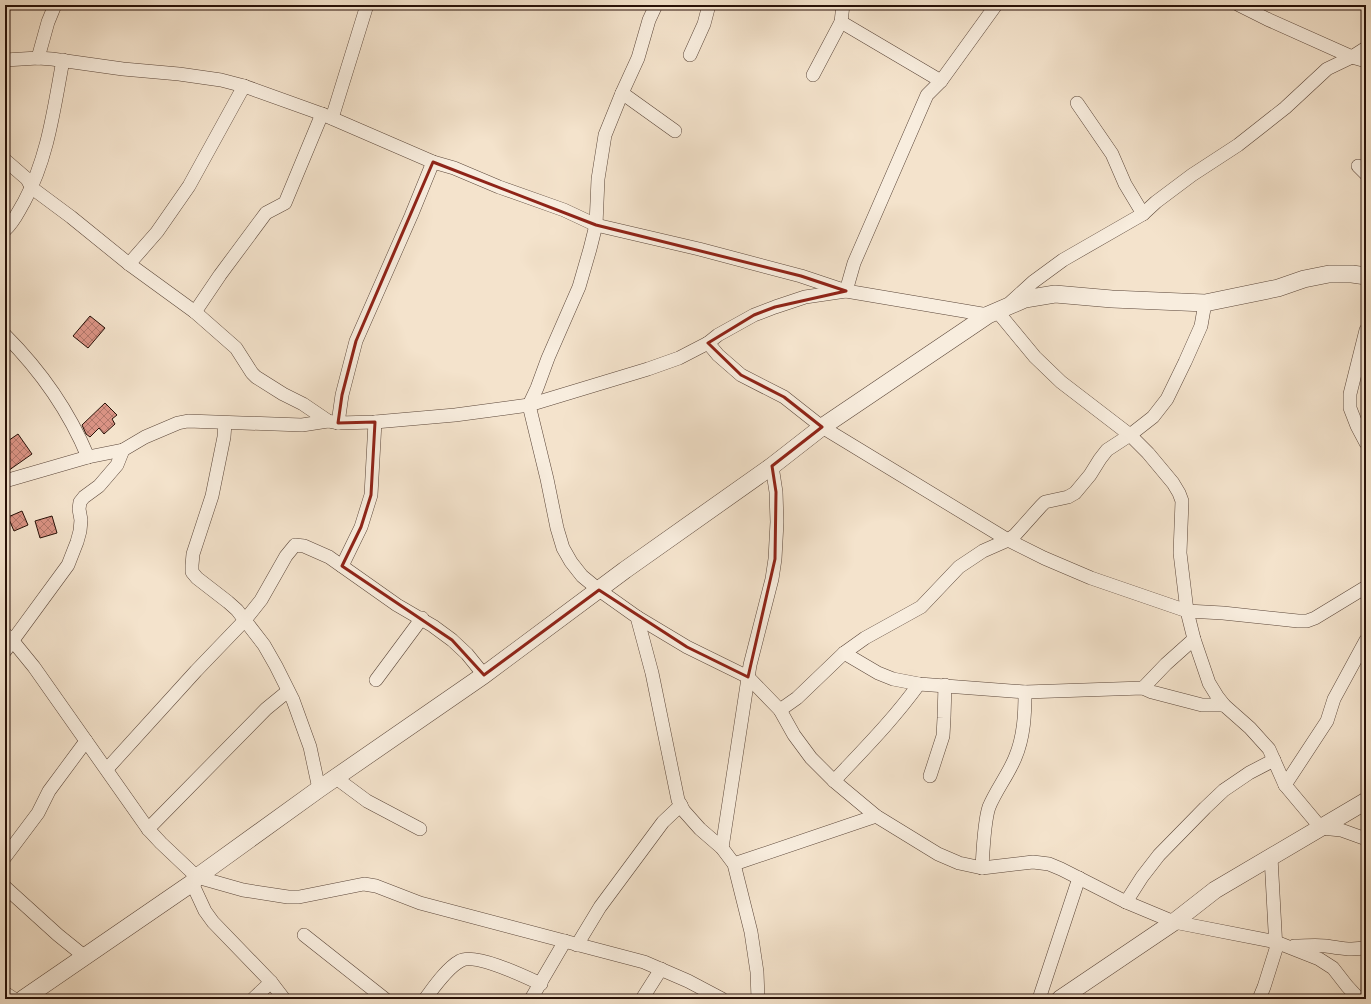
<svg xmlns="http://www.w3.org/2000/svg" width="1371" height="1004" font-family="Alegreya,serif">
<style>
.building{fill:url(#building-cross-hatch);stroke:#281108}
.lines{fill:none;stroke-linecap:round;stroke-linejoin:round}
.minor-casing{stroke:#5b4639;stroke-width:14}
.tertiary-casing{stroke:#5b4639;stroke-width:18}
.minor{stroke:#f8edde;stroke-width:13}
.tertiary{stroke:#f8edde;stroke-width:17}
.marked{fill:none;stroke:#8f2418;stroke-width:3;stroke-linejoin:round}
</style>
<defs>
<pattern id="building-cross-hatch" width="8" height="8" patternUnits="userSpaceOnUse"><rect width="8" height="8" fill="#da9384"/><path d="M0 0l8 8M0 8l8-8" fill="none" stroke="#b1776a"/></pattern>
</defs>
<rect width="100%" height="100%" fill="#f4e3cc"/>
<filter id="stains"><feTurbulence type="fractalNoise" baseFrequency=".005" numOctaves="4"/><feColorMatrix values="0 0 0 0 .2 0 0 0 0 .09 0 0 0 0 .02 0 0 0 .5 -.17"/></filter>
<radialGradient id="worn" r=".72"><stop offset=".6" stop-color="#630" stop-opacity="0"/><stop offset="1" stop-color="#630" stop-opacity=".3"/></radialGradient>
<g class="building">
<polygon points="90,316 105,328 88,348 73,336"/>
<polygon points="105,403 117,415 112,419 115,424 104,434 99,428 90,437 86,434 82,425"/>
<polygon points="18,434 32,454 5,473 5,443"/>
<polygon points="22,511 28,525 14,531 8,517"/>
<polygon points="52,516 57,533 40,538 35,521"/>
</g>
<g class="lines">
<defs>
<g id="minor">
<polyline points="656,5 649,20 638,58 622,93 605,135 598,179 596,225 590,249 579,287 548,358 537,388 529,405 547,479 557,528 563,548 571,562 582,576 599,590 637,617 652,673 678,800 684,811 700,829 722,848 734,864 751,932 757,972 758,999"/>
<polyline points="1239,5 1267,19 1352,57 1366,61"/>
<polyline points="841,22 941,81"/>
<polyline points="690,55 704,24 709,5"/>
<polyline points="38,58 48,22 55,5"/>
<polyline points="5,60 38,58 52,59 123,69 179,74 221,80 244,86 322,114 433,162 454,168 499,187 564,210 596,225 699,249 801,276 846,291 988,315"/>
<polyline points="813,75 841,22 843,5"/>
<polyline points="622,93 675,131"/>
<polyline points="1077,103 1112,154 1125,184 1143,214"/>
<polyline points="332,118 367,5"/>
<polyline points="5,160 27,179 32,188 71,217 129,264 195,312 236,348 252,373 256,377 283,394 303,404 328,421"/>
<polyline points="1358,166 1366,174"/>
<path d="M5,230C14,222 18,212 24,202C48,158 54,108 63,60"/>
<polyline points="129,264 157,232 189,186 244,86"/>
<polyline points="1011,302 1033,282 1063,260 1143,214 1156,202 1192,175 1238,145 1285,108 1327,69 1352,57 1366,48"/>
<polyline points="997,311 1035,357 1061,382 1130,435 1148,453 1173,483 1179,493 1182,501 1180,553 1187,611 1194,639 1209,683 1217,696 1224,705 1250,728 1269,749 1285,785 1321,828 1341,830 1366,839"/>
<polyline points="195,312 220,275 266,213 285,203 322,114"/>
<polyline points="1366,330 1350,394 1350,408 1357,426 1366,443"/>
<path d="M5,335C40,370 69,411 88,457"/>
<polyline points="708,343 718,355 741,375 784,397 822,427 1008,540 1044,558 1091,578 1187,611 1223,613 1298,621 1307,621 1315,618 1366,587"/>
<polyline points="225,423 224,437 212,496 193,554 192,565 192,572 197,578 228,602 237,610 264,645 276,666 293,700 310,747 319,789"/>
<polyline points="338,423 342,395 356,341 411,216 433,162"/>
<polyline points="5,481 88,457 123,450 145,437 178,423 188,421 302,425 328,421 338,423 375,422 455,415 529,405 648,369 679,358 708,343 718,335 754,315 775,307 805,297 846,291 854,263 927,95 941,81 996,5"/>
<polyline points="342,566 361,527 371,495 375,422"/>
<polyline points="637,617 687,647 748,677 780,710 794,735 811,758 834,781 876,816 938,854 959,863 982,868 1033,862 1049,864 1061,869 1126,902 1174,922 1276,942 1319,959 1333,968 1347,986 1359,999"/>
<polyline points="5,634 12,640 34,667 148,829 161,843 197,877 243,890 288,897 299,897 364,884 376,886 420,903 644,962 688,981 722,999"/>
<polyline points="5,651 68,565 77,542 80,531 81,520 79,509 80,502 84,497 99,486 117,465 123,450"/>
<polyline points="844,653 878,673 893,679 919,684 1025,692 1143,688 1152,692 1202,705 1224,705"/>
<polyline points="376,680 422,618"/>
<polyline points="1143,688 1166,664 1194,639"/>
<polyline points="780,710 797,698 844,653 865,638 921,607 959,567 983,551 1008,540 1015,535 1041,506 1045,502 1068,497 1075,493 1090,475 1100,459 1107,450 1130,435 1153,417 1167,399 1185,362 1201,326 1205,303"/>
<polyline points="107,769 196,671 245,620 261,600 286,556 295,545 304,546 329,557 397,605 433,626 452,640 467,654 484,675"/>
<polyline points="930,776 943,736 944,718 945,685"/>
<polyline points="336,778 367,801 420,829"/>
<path d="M834,781C864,749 893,720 919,684"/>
<polyline points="1285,785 1327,721 1334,699 1366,640"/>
<polyline points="148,829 266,709 288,691"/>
<polyline points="722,848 750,665 772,579 775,559 777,522 776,492 772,466"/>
<polyline points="5,857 38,813 49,791 86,741"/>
<polyline points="734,864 876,816"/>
<path d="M982,868C983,851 984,822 989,807C996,790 1008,775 1015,758C1024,737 1025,714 1025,692"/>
<polyline points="192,883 205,911 213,922 271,982 284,999"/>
<polyline points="5,887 58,935 84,956"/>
<polyline points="1126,902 1142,877 1159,855 1205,808 1224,790 1249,773 1274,760"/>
<polyline points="304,935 385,999"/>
<polyline points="577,945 600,907 663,822 681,805"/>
<path d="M1294,946C1305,946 1316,945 1326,946C1339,948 1353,951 1366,947"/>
<polyline points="5,993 14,999"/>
<polyline points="253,999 271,982"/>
<path d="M425,999C434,987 447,968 460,961C474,952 526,977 541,984"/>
<polyline points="531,999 565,941"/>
<polyline points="642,999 661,969"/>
<polyline points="1039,999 1079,878"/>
<polyline points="1259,999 1264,987 1276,949 1271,857"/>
</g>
<g id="tertiary">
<polyline points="23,999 192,883 197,877 319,789 484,675 625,570 772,466 822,427 988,315 1025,299 1055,294 1112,299 1205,303 1278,288 1304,279 1329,274 1352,274 1366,276"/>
<polyline points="1060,999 1174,922 1215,890 1366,801"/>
</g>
</defs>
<use href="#minor" class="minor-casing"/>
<use href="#tertiary" class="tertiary-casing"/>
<use href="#minor" class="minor"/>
<use href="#tertiary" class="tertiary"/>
</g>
<path class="marked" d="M433,162L596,225L801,276L846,291L775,307L754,315L708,343L741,375L784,397L822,427L772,466L776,492L775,559L748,677L687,647L599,590L484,675L452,640L342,566L361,527L371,495L375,422L338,423L342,395L356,341Z"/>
<rect width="1371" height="1004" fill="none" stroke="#f4e3cc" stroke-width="20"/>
<rect x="6" y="6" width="1359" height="992" fill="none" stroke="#281108" stroke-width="2"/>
<rect x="10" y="10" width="1351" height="984" fill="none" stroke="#281108"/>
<rect width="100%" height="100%" filter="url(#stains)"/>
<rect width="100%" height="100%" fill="url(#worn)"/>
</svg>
